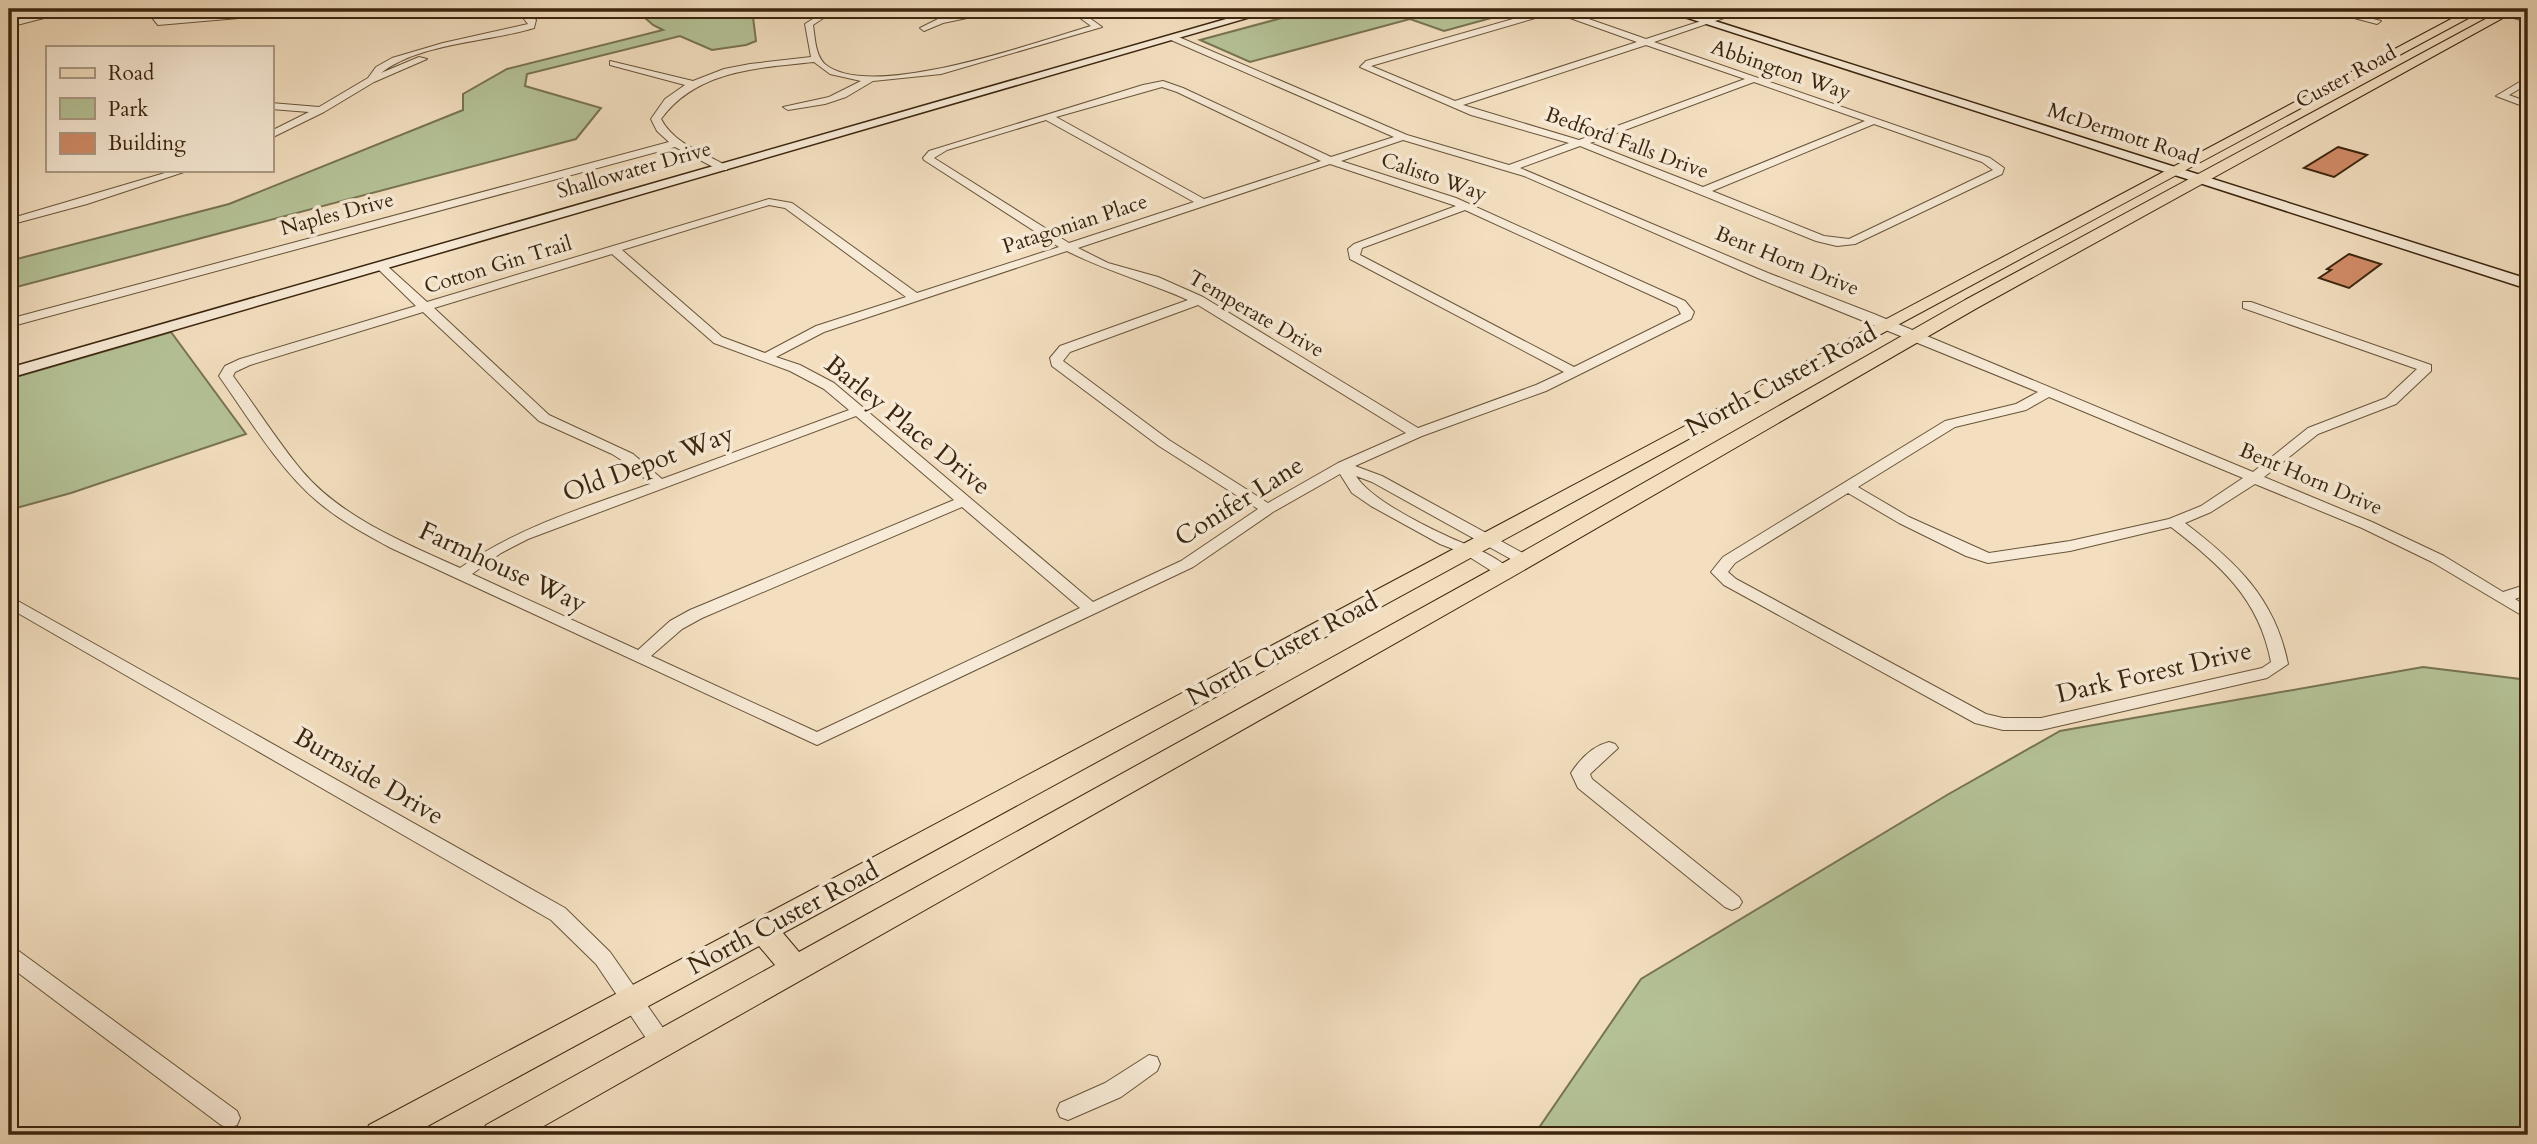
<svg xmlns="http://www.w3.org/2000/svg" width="2537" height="1144" font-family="Cardo,serif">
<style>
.green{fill:#b5c397;stroke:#787452;stroke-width:2}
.building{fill:#d28c68;stroke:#3b250e;stroke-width:2}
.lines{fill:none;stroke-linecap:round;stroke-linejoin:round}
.street-casing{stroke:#69543a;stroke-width:2}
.secondary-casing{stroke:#3b250e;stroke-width:3}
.primary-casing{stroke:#3b250e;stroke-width:2}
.street{fill:#f7ead6;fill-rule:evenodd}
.secondary{fill:#f7ead6;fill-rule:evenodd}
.primary{fill:#f3dfc0;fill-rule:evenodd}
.labels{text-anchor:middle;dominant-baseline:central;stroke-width:7;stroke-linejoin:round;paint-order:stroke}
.far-street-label{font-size:21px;fill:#3b250e;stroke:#f7ead6}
.street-label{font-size:26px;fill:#3b250e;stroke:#f7ead6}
</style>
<rect width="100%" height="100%" fill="#f3dfc0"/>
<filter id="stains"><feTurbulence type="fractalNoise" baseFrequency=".00286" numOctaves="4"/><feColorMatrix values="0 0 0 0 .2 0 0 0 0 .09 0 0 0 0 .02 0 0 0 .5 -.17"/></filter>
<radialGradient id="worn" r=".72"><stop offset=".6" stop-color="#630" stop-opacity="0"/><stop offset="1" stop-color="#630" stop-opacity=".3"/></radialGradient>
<g class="green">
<polygon points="635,9 752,9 756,41 746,45 712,50 680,36 527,74 525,86 601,108 576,139 9,289 9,261 229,204 463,110 463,94 507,69 663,30 653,25"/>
<polygon points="1315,9 1524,9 1444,31 1410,19 1250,62 1200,40"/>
<polygon points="171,332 246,434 71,493 9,510 9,379"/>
<polygon points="2423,667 2528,680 2528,1135 1534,1135 1641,979 1947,795 2060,731"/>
</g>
<g class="building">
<polygon points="2338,147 2367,155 2334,177 2304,168"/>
<polygon points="2349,254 2381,264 2349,288 2319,278 2331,270 2327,269"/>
</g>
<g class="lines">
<defs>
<g id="street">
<polygon points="65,9 79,9 9,27 9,21"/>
<polygon points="145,9 153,9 160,19 282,9 312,9 308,12 158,25"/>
<path d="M516,9H525L536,20L534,28C488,42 419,43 381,73L419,57L427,59L374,82L324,112L271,138V131L309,112L271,109V103L319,107L368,78L376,67L392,58L443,43L528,24Z"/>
<path d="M828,9H837L813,25C815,37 815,56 826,65C873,101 1036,42 1091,26L1068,9H1077L1102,27L941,74L873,81L846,97L825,104L788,110L783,107L829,97L861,81L830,74L814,62C758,68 697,70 661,119C675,145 703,152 727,166V170H719L675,147L9,327V319L669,142L657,131L651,119L665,99L685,85L610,65V61L693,81L724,69L750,64L811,57L805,24Z"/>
<polygon points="994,9 1010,9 943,23 924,31 920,28 938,19"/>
<path d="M1200,9H1230C1224,13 1206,13 1200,9Z"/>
<path d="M1548,9L1563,10L1646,39L1738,9H1750L1654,42L1990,158L2004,168L2002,174L1855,244L1837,246L1816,241L1580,146L1520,168L1768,273L1874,314L2253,472L2308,428L2386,398L2417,369L2243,308V302H2251L2431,365V371L2396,404L2318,434L2264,477L2372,522L2444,556L2503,592L2528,584V594L2515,599L2528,607V619L2432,562L2362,528L2255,484L2211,512L2185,523C2236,562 2275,598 2288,664L2267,678L2041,730H2003L1975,723L1724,585L1711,572L1723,557L1945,421L2016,404L2038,392L1760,279L1524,176L1403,140L1341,161L1456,198L1685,301L1694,312L1691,319L1546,391L1422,436L1355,466L1382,476L1530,557L1532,560L1530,563H1518L1372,482L1356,476C1370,499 1425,526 1451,538C1471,547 1497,555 1512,572L1510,575H1498L1463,553L1440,544L1371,506L1352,493L1340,474L1273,512L1193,567L817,745L391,548C365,534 339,520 317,501C279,469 248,417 219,376L225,366L240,359L416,306L377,268V264H385L427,302L769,199L792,203L917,293L1059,247L924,160L923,158L929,151L1143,85L1163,81L1183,88L1331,157L1394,137L1171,40V36L1174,35L1407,135L1509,165L1569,143L1471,115L1360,67L1366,61ZM1549,14H1559L1637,42L1455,101L1371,66ZM1646,45L1745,79L1579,140L1463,105ZM1754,82L1865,121L1703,187L1590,143ZM1162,87L1177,92L1321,161L1204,199L1056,117ZM1046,120L1194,202L1069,243L934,158L947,150ZM1874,124L1982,162L1993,170L1849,239L1824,236L1712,191ZM1330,164L1456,206L1354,244L1348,249L1350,259L1564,372L1536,385L1418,428L1203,297L1158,277L1108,263L1078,248ZM769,205L785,208L906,297L816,326L765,353L722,337L622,250ZM1465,210L1677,307L1681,314L1574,367L1360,255L1362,248ZM1067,251C1106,271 1148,282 1188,300L1060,346L1050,358L1052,366L1159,446L1258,509L1181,561L1093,602L834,383L800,365L776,357L824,332ZM612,254L714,343L790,371L824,389L849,410L662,479L633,454L549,415L434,308ZM1198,305L1406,433L1338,463L1268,503L1169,440L1063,361L1070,352ZM423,312L539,421L612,454L634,468L650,484C583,508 518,527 460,568C405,543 342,518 302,471C277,441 256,407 233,376L235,372L250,365ZM2049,397L2243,478L2201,506L2169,519L2070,541L1989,553L1909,517L1858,487L1955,427L2026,410ZM856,416L954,500L690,610L670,621L638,650L472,574L501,553L528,539ZM1848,493L1899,523L1966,556L1988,563L2070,551L2171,527C2220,565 2259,598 2271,662L2262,668L2041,718H2003L1986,714L1736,579L1728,572L1735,563ZM962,507L1080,608L817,732L651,656L682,629L702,618Z"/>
<polygon points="2320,9 2334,9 2381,21 2377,24"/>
<polygon points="2482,9 2495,9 2528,17 2528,22"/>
<polygon points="2528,77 2528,84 2509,95 2528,102 2528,108 2496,96"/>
<polygon points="175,170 190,170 87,204 9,225 9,219"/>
<polygon points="9,596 565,908 610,952 670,1038 673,1044 670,1050 662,1053 654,1050 596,964 551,920 9,608"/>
<path d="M1609,742L1615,744L1618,748L1590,774L1592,779L1739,897L1742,902L1739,907L1732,910L1725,907L1578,788L1571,773C1580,759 1593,746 1609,742Z"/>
<polygon points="9,947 16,949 237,1111 240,1118 237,1125 229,1128 221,1125 9,966"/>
<polygon points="1149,1055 1157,1057 1160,1064 1157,1071 1121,1097 1068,1120 1060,1117 1057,1110 1060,1103 1105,1083"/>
</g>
<g id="secondary">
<polygon points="1261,9 1278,9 9,378 9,368"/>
<polygon points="1660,9 1677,9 2528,279 2528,289"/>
</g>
<polygon id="primary" points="2470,9 2485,9 1892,328 783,933 799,952 1496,567 1965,300 2504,9 2519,9 1977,308 1512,577 528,1135 481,1135 486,1125 775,965 759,946 411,1135 364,1135 369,1125"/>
</defs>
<use href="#street" class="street-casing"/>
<use href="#secondary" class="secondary-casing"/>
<use href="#primary" class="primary-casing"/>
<use href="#street" class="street"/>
<use href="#secondary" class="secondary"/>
<use href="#primary" class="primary"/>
</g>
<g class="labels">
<g class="far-street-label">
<text transform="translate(1781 70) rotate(19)">Abbington Way</text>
<text transform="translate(2346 77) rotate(-28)">Custer Road</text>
<text transform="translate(2123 134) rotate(18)">McDermott Road</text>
<text transform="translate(1627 143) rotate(20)">Bedford Falls Drive</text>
<text transform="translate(634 170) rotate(-16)">Shallowater Drive</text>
<text transform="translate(1434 177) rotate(19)">Calisto Way</text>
<text transform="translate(337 214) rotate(-15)">Naples Drive</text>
<text transform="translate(1075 224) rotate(-18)">Patagonian Place</text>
<text transform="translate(1787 261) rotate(22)">Bent Horn Drive</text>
<text transform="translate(498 265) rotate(-17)">Cotton Gin Trail</text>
<text transform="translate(1256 314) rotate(30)">Temperate Drive</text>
<text transform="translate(2311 479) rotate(23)">Bent Horn Drive</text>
</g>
<g class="street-label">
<text transform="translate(1781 380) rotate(-28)">North Custer Road</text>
<text transform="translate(908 425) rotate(39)">Barley Place Drive</text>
<text transform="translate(648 463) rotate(-20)">Old Depot Way</text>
<text transform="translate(1239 501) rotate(-32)">Conifer Lane</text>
<text transform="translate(503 567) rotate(25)">Farmhouse Way</text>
<text transform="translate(1282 649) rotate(-28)">North Custer Road</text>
<text transform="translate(2154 672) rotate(-13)">Dark Forest Drive</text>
<text transform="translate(369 776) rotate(30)">Burnside Drive</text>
<text transform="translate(783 918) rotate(-28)">North Custer Road</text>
</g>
</g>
<rect width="2537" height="1144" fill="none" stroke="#f3dfc0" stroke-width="35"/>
<rect x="10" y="10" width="2516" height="1123" fill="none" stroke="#3b250e" stroke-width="3.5"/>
<rect x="18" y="18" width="2502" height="1109" fill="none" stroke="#3b250e" stroke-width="2"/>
<rect x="46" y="46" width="228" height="126" fill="#f7ead6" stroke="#ac9b86" stroke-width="2"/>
<rect x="60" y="68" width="35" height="10" fill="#f3dfc0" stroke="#ac9b86" stroke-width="2"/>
<text x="108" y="80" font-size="21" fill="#3b250e">Road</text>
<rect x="60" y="98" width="35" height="21" fill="#b5c397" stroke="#ac9b86" stroke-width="2"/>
<text x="108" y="116" font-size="21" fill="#3b250e">Park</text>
<rect x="60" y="133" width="35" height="21" fill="#d28c68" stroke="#ac9b86" stroke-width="2"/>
<text x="108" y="150" font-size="21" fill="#3b250e">Building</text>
<rect width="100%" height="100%" filter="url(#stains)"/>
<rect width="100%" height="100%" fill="url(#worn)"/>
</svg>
